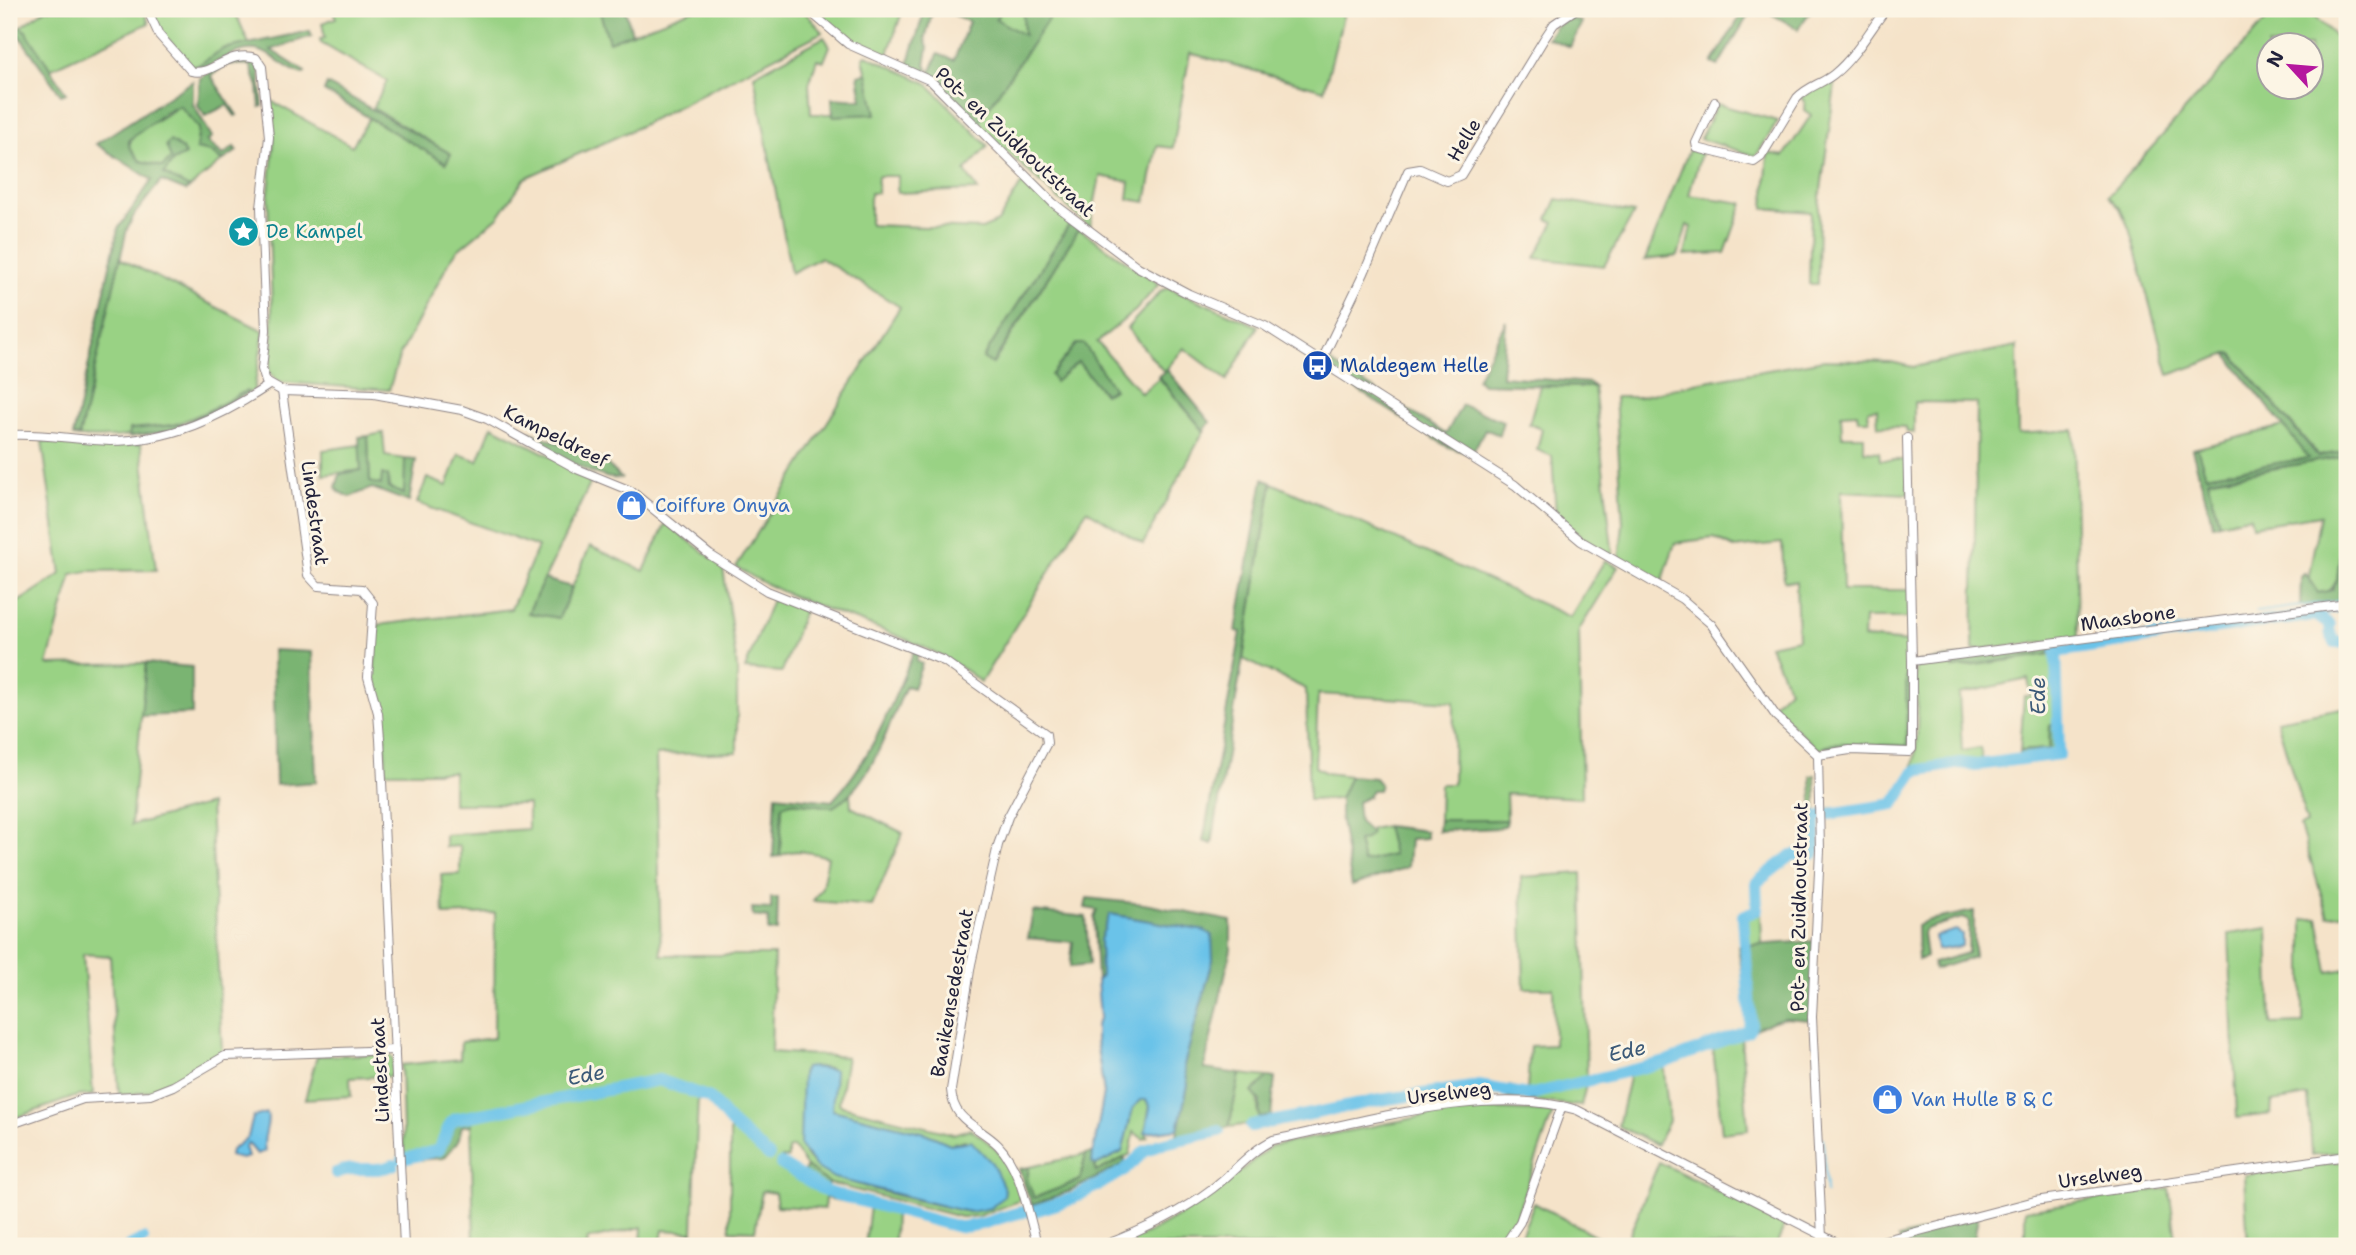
<svg xmlns="http://www.w3.org/2000/svg" width="2356" height="1255" font-family="'Shantell Sans',sans-serif">
<style>
.green{fill:#99d284;stroke:#5e7a60;stroke-width:2;fill-rule:evenodd}
.forest{fill:#7ab472;stroke:#4e6b56;stroke-width:2}
.water{fill:#6bc3e9;stroke:#467292;stroke-width:2}
.lines{fill:none;stroke-linecap:round;stroke-linejoin:round}
.stream{stroke:#6bc3e9;stroke-width:2}
.river{stroke:#6bc3e9;stroke-width:12}
.street-casing{stroke:#8c8282;stroke-width:10}
.street{stroke:#fff;stroke-width:8}
.labels{text-anchor:middle;dominant-baseline:central;stroke-width:6;stroke-linejoin:round;paint-order:stroke}
.street-label{font-size:19px;fill:#22223b;stroke:#fcf5e5}
.culture-label{font-size:19px;fill:#0d838f;stroke:#fcf5e5;text-anchor:start}
.transit-label{font-size:19px;fill:#164399;stroke:#fcf5e5;text-anchor:start}
.shop-label{font-size:19px;fill:#366cbe;stroke:#fcf5e5;text-anchor:start}
.water-label{font-size:21px;font-style:italic;fill:#3c5a78;stroke:#fcf5e5}
</style>
<rect width="100%" height="100%" fill="#fcf5e5"/>
<filter id="ink" filterUnits="userSpaceOnUse"><feTurbulence type="fractalNoise" baseFrequency=".0143" numOctaves="2"/><feDisplacementMap in="SourceGraphic" scale="14" xChannelSelector="R" yChannelSelector="G"/><feConvolveMatrix kernelMatrix="1 2 1 2 8 2 1 2 1" color-interpolation-filters="sRGB"/></filter>
<filter id="wash" filterUnits="userSpaceOnUse"><feTurbulence type="fractalNoise" baseFrequency=".00686" numOctaves="4" result="noise"/><feDisplacementMap in="SourceGraphic" scale="28" xChannelSelector="R" yChannelSelector="G"/><feGaussianBlur stdDeviation="1.57" result="paint"/><feColorMatrix in="noise" values="0 0 0 0 0 0 0 0 0 0 0 0 0 0 0 0 0 1.4 0 .05"/><feComposite in="paint" operator="in"/></filter>
<g filter="url(#wash)">
<rect width="100%" height="100%" fill="#f5e3c9"/>
<g class="green">
<polygon points="46,9 143,9 149,23 50,69 20,27"/>
<polygon points="152,9 234,9 249,44 223,49 197,66 190,65 162,33"/>
<polygon points="333,9 599,9 609,42 694,9 802,9 823,32 634,129 525,178 498,217 458,250 449,262 399,357 389,390 278,382 269,372 273,337 268,199 274,143 271,101 352,146 369,118 445,162 451,154 373,108 387,81 321,43 320,39 325,38 322,23 336,18"/>
<polygon points="812,9 903,9 887,57 845,39"/>
<polygon points="1002,9 1023,9 1024,36 996,19"/>
<polygon points="1055,9 1345,9 1324,90 1190,53 1173,148 1157,146 1146,202 1128,199 1130,182 1100,176 1090,227 977,125"/>
<path d="M2276,9H2306L2347,47V451L2319,456L2231,353L2169,375L2129,228L2120,208L2108,196ZM2268,46H2310V88H2268Z"/>
<path d="M824,37L830,46L824,61L817,59L809,84L811,114H876L863,58L866,55L927,83L988,146L965,171L978,190L897,193L898,176H878L877,193H870V225L982,229L998,222L1023,181L1071,222L983,358L993,364L1079,229L1159,284L1136,310L1097,342L1141,393L1159,378L1204,431L1143,544L1087,510L981,682C913,627 813,616 736,567L900,307L820,258L791,273L754,75ZM1084,344L1104,394L1082,364L1078,362L1069,367Z"/>
<polygon points="1836,78 1819,205 1818,284 1809,284 1811,212 1764,208 1768,153 1784,156 1811,115 1804,110 1805,101 1801,98 1817,86"/>
<polygon points="1717,104 1778,121 1756,156 1700,139"/>
<polygon points="180,106 199,128 196,149 211,152 222,161 189,188 163,174 173,161 171,153 171,159 163,167 140,161 129,146 133,135"/>
<polygon points="1689,150 1701,153 1689,195 1743,203 1725,253 1685,255 1691,227 1687,225 1678,256 1645,260"/>
<polygon points="1557,199 1634,213 1604,266 1535,258 1554,222 1548,219"/>
<path d="M119,258L264,331L254,390L249,393L246,391C192,421 143,442 79,437Z"/>
<polygon points="1169,288 1258,326 1227,380 1184,348 1164,372 1127,328 1162,290"/>
<polygon points="2017,346 2018,434 2074,430 2078,638 1973,650 1977,403 1914,402 1914,433 1907,432 1906,427 1878,426 1877,409 1868,410 1869,420 1858,420 1857,413 1841,414 1842,436 1864,436 1864,451 1879,452 1880,460 1908,460 1908,494 1841,491 1843,590 1910,590 1909,618 1864,618 1863,638 1909,642 1907,746 1832,743 1818,750 1772,705 1789,689 1769,645 1798,639 1796,582 1784,581 1782,543 1734,548 1714,538 1675,543 1662,583 1619,560 1623,524 1615,397 1640,397 1695,383 1824,360 1891,362 1913,367"/>
<polygon points="1540,386 1594,387 1613,557 1586,540 1556,515 1552,456 1537,450 1542,429 1529,424"/>
<path d="M492,426L593,478L528,613L559,618L590,546L644,571L666,523L723,567L737,668V752L656,755L661,955H774L771,1052L847,1057L839,1103L842,1106L953,1134L970,1129C992,1143 1024,1172 1019,1201L978,1216L961,1217L829,1183L807,1167L793,1147L788,1149V1158H782L781,1164L802,1174L800,1177L821,1192L825,1187L895,1205L894,1246H865L870,1206L825,1198L824,1209L777,1206L775,1193L762,1191L755,1231L730,1230V1121L708,1099L698,1095L693,1232L663,1230L661,1241L641,1246L642,1227L587,1240L588,1246H474L471,1115L452,1121C447,1136 446,1148 428,1150V1159L404,1161L401,1065L460,1059L461,1042L494,1038L495,913L444,915L441,875L460,874V846L445,847V835L528,829V804H453V772H386L384,705L374,676L378,625L511,609L538,547L417,503L427,478L447,486L459,454L478,461ZM812,1067L829,1068L832,1110L925,1133L950,1144L965,1140L991,1207L970,1212L959,1210C927,1202 818,1182 805,1154C801,1146 803,1132 802,1123C800,1099 802,1088 812,1067Z"/>
<polygon points="2284,426 2309,458 2205,475 2197,448"/>
<polygon points="383,433 385,456 405,459 405,494 370,482 368,436"/>
<path d="M42,441L86,446L141,444L156,570L88,571L72,574L47,665L146,663L131,825L210,804L222,1052C185,1076 165,1093 119,1095L110,956L83,954L93,1095L77,1096L18,1117L9,1116V608L61,574Z"/>
<polygon points="360,445 361,470 323,475 323,450"/>
<path d="M2347,456V499L2337,580C2332,589 2329,593 2318,593L2310,583L2309,575L2320,515L2252,526L2250,516L2219,523L2208,480Z"/>
<polygon points="1272,483 1570,617 1605,560 1618,567 1579,630 1582,798 1506,794 1507,820 1439,820 1440,784 1453,784 1454,702 1318,694 1315,767 1326,773 1350,776 1340,799 1309,800 1306,689 1243,659"/>
<polygon points="773,597 804,610 782,672 745,669"/>
<path d="M2060,645L2062,723L2050,725L2049,749L2020,751L2024,696H2031L2028,679L1959,694L1962,751L1980,748L1984,766L1965,765L1917,773L1903,799L1894,807L1824,816L1823,809C1842,807 1872,810 1889,801C1927,782 1916,703 1916,667L1953,662L1954,668L2049,654L2050,646Z"/>
<polygon points="2347,707 2347,913 2328,916 2300,826 2307,823 2277,720"/>
<polygon points="1815,775 1818,856 1797,855 1760,884 1762,944 1745,945 1743,914 1755,908 1752,883 1793,851 1814,849 1811,776"/>
<path d="M850,794L851,807L903,833L872,906L813,901L822,887L828,857C811,853 795,847 780,856L782,806C807,794 821,819 850,794Z"/>
<polygon points="1386,826 1393,855 1363,862 1358,840 1366,839 1371,829"/>
<polygon points="1582,873 1587,1081 1581,1106 1507,1098 1509,1086 1527,1091 1530,1046 1554,1045 1553,988 1524,988 1521,877"/>
<polygon points="2318,918 2328,972 2347,969 2347,1151 2312,1155 2308,1096 2272,1102 2271,1114 2237,1118 2229,934 2268,928 2271,1024 2303,1023 2303,920"/>
<polygon points="1741,1036 1748,1130 1722,1133 1713,1048"/>
<polygon points="387,1054 393,1058 393,1076 350,1078 351,1096 305,1099 317,1056"/>
<polygon points="1663,1060 1669,1121 1657,1145 1618,1126 1631,1069"/>
<polygon points="1240,1074 1268,1077 1257,1096 1259,1117 1271,1116 1269,1121 1229,1127"/>
<polygon points="1140,1099 1146,1100 1150,1107 1145,1131 1148,1137 1143,1139 1134,1132 1130,1154 1096,1173 1096,1165 1122,1152 1133,1108"/>
<polygon points="1466,1108 1553,1112 1515,1220 1498,1246 1114,1246 1149,1233 1204,1201 1271,1146"/>
<polygon points="1086,1154 1080,1180 1034,1199 1027,1179 1029,1167"/>
<polygon points="2347,1161 2347,1246 2248,1246 2244,1175"/>
<polygon points="1659,1162 1785,1225 1776,1246 1625,1246"/>
<polygon points="2169,1188 2177,1246 2025,1246 2025,1210"/>
<polygon points="1534,1203 1615,1246 1517,1246"/>
</g>
<g class="forest">
<polygon points="599,9 625,9 632,33 609,42"/>
<polygon points="925,9 933,9 925,40 928,48 925,65 928,70 923,73 908,65"/>
<polygon points="955,9 1002,9 996,19 1024,35 1023,9 1055,9 977,125 935,82 937,78 930,73 938,54 954,60 969,22 953,14"/>
<polygon points="1745,9 1752,9 1718,66 1712,63"/>
<polygon points="1763,9 1812,9 1798,29"/>
<polygon points="1569,18 1582,22 1570,47 1547,38 1555,27"/>
<polygon points="9,19 17,28 20,27 26,31 66,93 61,95 18,34 9,36"/>
<path d="M310,31L312,36L271,50L305,72L303,74C287,71 275,55 260,51C235,44 215,69 193,70L190,65L197,66L223,49Z"/>
<polygon points="232,59 253,60 259,68 263,106 260,107 258,87 250,65 227,64 211,76 237,115 235,116 227,105 205,116 198,106 200,78"/>
<polygon points="867,73 876,114 833,116 832,98 862,100 858,75"/>
<polygon points="193,81 193,104 212,137 207,141 223,155 234,147 237,151 222,161 211,152 196,149 199,128 180,106 166,112 129,140 129,146 140,161 162,167 171,159 166,145 170,141 182,149 185,155 173,161 164,174 189,188 186,191 161,181 134,215 127,229 79,437 73,436 118,229 152,180 96,144"/>
<polygon points="327,84 451,154 446,163 324,91"/>
<polygon points="1071,222 1079,229 992,364 983,358"/>
<polygon points="1506,321 1502,376 1590,383 1594,387 1482,384 1477,379"/>
<polygon points="1076,344 1084,344 1114,389 1104,394 1078,362 1055,382 1051,375"/>
<polygon points="2231,353 2318,456 2347,451 2347,456 2208,479 2219,523 2213,525 2192,449 2197,448 2206,475 2309,458 2227,355"/>
<polygon points="1326,359 1446,434 1462,405 1503,421 1499,435 1485,429 1472,454 1448,447 1321,367"/>
<polygon points="1167,370 1210,422 1204,431 1158,376"/>
<polygon points="246,391 249,393 182,429 129,437 130,429 185,424"/>
<path d="M519,428L602,459L621,478C597,483 538,443 517,429Z"/>
<polygon points="368,436 370,482 381,485 382,474 388,476 389,488 404,494 405,459 416,460 409,502 372,488 350,497 339,492 336,487 340,474 361,470 359,437"/>
<polygon points="1263,479 1272,483 1212,844 1203,841 1241,632 1236,631"/>
<polygon points="2347,499 2347,532 2339,601 2300,606 2301,577 2305,573 2318,593 2332,590 2337,580"/>
<polygon points="544,579 572,587 559,618 528,613"/>
<polygon points="2050,646 2049,654 1953,668 1952,662 1916,667 1915,662"/>
<polygon points="273,650 312,652 316,782 276,785"/>
<path d="M914,651L919,653L916,661L922,664L913,688L906,686C888,726 873,783 833,807L791,802L782,806L780,856L773,857L776,795L832,801C873,758 891,705 914,651Z"/>
<polygon points="1906,661 1910,661 1913,745 1907,750 1827,748 1832,743 1907,746"/>
<polygon points="146,663 192,667 192,714 141,716"/>
<polygon points="2062,723 2063,755 2020,761 2020,751 2049,749 2050,725"/>
<polygon points="1350,776 1375,778 1380,784 1378,790 1372,790 1368,797 1357,802 1359,822 1371,833 1366,839 1358,841 1363,862 1393,855 1386,826 1426,831 1426,838 1410,839 1408,867 1352,886 1340,815 1340,799"/>
<polygon points="1439,820 1507,820 1506,825 1499,828 1438,831"/>
<polygon points="771,898 778,898 777,931 768,931 768,918 753,916 752,908 771,909"/>
<polygon points="1087,898 1144,904 1231,921 1231,949 1204,1069 1240,1074 1229,1127 1176,1139 1188,1085 1184,1065 1213,960 1205,931 1110,914 1100,940 1101,975 1097,981 1094,918 1097,910 1085,908"/>
<polygon points="1033,911 1086,917 1089,965 1070,967 1073,942 1028,938"/>
<polygon points="1974,911 1974,957 1934,970 1933,963 1968,953 1969,921 1962,918 1925,929 1923,934 1926,957 1918,960 1917,926 1926,921"/>
<polygon points="1814,941 1811,1020 1785,1018 1773,1021 1698,1054 1696,1048 1751,1027 1748,984 1744,984 1738,946"/>
<polygon points="1268,1077 1275,1078 1271,1116 1259,1118 1260,1101 1252,1092"/>
<path d="M472,1114V1125L462,1126L458,1142L443,1158L428,1159V1150C446,1149 447,1136 452,1121Z"/>
<polygon points="1093,1153 1096,1172 1121,1159 1125,1159 1124,1164 1070,1191 1032,1205 1019,1169 1029,1167 1027,1179 1034,1198 1080,1180 1086,1154"/>
<polygon points="807,1167 829,1183 821,1193 800,1177"/>
<polygon points="1978,1217 1973,1246 1902,1246 1899,1238"/>
</g>
<g class="water">
<polygon points="1110,914 1205,931 1212,935 1213,960 1184,1065 1188,1085 1178,1129 1145,1133 1150,1107 1146,1100 1140,1100 1133,1108 1122,1152 1096,1165 1092,1163 1093,1153 1104,1093 1096,1041 1096,1025 1100,1017 1097,981 1101,975 1100,940"/>
<polygon points="1956,930 1962,934 1962,946 1937,950 1935,936"/>
<polygon points="812,1067 835,1070 832,1110 925,1133 950,1144 971,1141 992,1163 1005,1190 1004,1196 991,1208 970,1212 959,1210 834,1178 817,1168 800,1146 802,1074 805,1068"/>
<path d="M267,1113C271,1127 261,1134 265,1151L257,1154L248,1143L245,1146L248,1157L241,1159L230,1156L231,1150L248,1137L253,1117Z"/>
</g>
<g class="lines">
<g class="stream">
<polyline points="2256,612 2347,600"/>
<polyline points="2316,615 2347,611"/>
<polyline points="1823,1138 1826,1193"/>
</g>
<g class="river">
<polyline points="2330,632 2335,643 2347,642"/>
<polyline points="2167,635 2316,615 2330,625"/>
<polyline points="1823,815 1894,804 1915,771 1960,763 1977,765 2059,754 2056,652 2159,636"/>
<polyline points="1251,1126 1380,1100 1479,1086 1528,1095 1666,1062 1748,1031 1751,1024 1743,916 1757,910 1756,883 1792,855 1815,853 1815,816"/>
<polyline points="403,1159 439,1150 450,1124 455,1119 659,1080 710,1098 732,1124 769,1156"/>
<path d="M781,1164L827,1192L959,1227C982,1227 1001,1216 1023,1212"/>
<path d="M336,1173C356,1164 374,1174 393,1165"/>
<polyline points="1031,1212 1072,1199 1124,1171 1145,1151 1160,1144 1219,1131"/>
<polyline points="129,1246 143,1239"/>
</g>
</g>
</g>
<g filter="url(#ink)">
<g class="lines">
<defs>
<g id="street">
<path d="M147,9L159,35L191,71C212,77 228,49 256,58L262,67L269,137L261,208L266,330L262,369L266,382L282,391L374,394L462,410L487,419L577,469L631,491L710,555L767,591L944,661L1046,734L1047,743L1008,817L998,845L971,964L951,1090C953,1122 979,1126 998,1145C1023,1171 1027,1213 1038,1246"/>
<polyline points="807,9 848,44 931,81 1053,203 1138,267 1189,294 1265,326 1515,485 1581,541 1682,599 1711,624 1776,716 1818,755"/>
<path d="M1715,102L1696,143L1697,148L1754,162L1761,157L1797,98C1808,86 1822,84 1834,74C1855,57 1870,30 1886,9"/>
<polyline points="1321,362 1364,273 1408,171 1420,169 1447,181 1461,175 1544,39 1554,24 1576,9"/>
<polyline points="282,391 308,575 318,586 362,589 373,603 368,677 378,713 380,739 404,1246"/>
<path d="M9,435C43,433 76,440 110,441C170,441 221,417 269,385"/>
<polyline points="1907,438 1912,661"/>
<polyline points="1818,755 1850,750 1909,752 1912,749 1912,661 2347,604"/>
<polyline points="1818,755 1820,850 1812,1017 1822,1238"/>
<polyline points="9,1125 83,1099 150,1095 173,1086 225,1056 395,1050"/>
<path d="M1102,1246C1142,1231 1179,1214 1213,1188C1234,1172 1250,1151 1273,1140C1362,1122 1489,1084 1577,1110L1843,1246"/>
<polyline points="1504,1246 1520,1222 1562,1106"/>
<polyline points="1862,1246 2035,1201 2347,1156"/>
</g>
</defs>
<use href="#street" class="street-casing"/>
<use href="#street" class="street"/>
</g>
</g>
<defs>
<symbol id="sight-disc" viewBox="-11 -11 22 22"><circle r="9.5" fill="#0f9aa8" stroke="#fcf5e5"/><path d="M0-6L1.8-2.2L6-1.7L2.9 1.2L3.7 5.4L0 3.3L-3.7 5.4L-2.9 1.2L-6-1.7L-1.8-2.2Z" fill="#fff"/></symbol>
<symbol id="bus-disc" viewBox="-11 -11 22 22"><circle r="9.5" fill="#1a4fb4" stroke="#fcf5e5"/><path d="M-5-6H5V4H4V6H2V4H-2V6H-4V4H-5ZM-3.5-4V0h7V-4ZM-3.5 1.2v1.5H-2V1.2ZM2 1.2v1.5H3.5V1.2Z" fill="#fff"/></symbol>
<symbol id="shop-disc" viewBox="-11 -11 22 22"><circle r="9.5" fill="#3f7fe0" stroke="#fcf5e5"/><path d="M-5-2.5h2.3a2.7 3.5 0 0 1 5.4 0H5L5.5 6h-11ZM-1.5-2.5h3a1.5 2.3 0 0 0-3 0Z" fill="#fff"/></symbol>
</defs>
<g fill-rule="evenodd">
<use href="#sight-disc" x="226" y="214" width="35" height="35"/>
<use href="#bus-disc" x="1300" y="348" width="35" height="35"/>
<use href="#shop-disc" x="614" y="488" width="35" height="35"/>
<use href="#shop-disc" x="1870" y="1082" width="35" height="35"/>
</g>
<g class="labels">
<g class="street-label">
<text transform="translate(1464 140) rotate(-59)">Helle</text>
<text transform="translate(1015 142) rotate(43)">Pot- en Zuidhoutstraat</text>
<text transform="translate(556 436) rotate(27)">Kampeldreef</text>
<text transform="translate(315 513) rotate(82)">Lindestraat</text>
<text transform="translate(2128 618) rotate(-8)">Maasbone</text>
<text transform="translate(1799 907) rotate(-89)">Pot- en Zuidhoutstraat</text>
<text transform="translate(952 993) rotate(-80)">Baaikensedestraat</text>
<text transform="translate(380 1070) rotate(-93)">Lindestraat</text>
<text transform="translate(1449 1093) rotate(-7)">Urselweg</text>
<text transform="translate(2100 1176) rotate(-8)">Urselweg</text>
</g>
<g class="culture-label">
<text x="266" y="231">De Kampel</text>
</g>
<g class="transit-label">
<text x="1340" y="365">Maldegem Helle</text>
</g>
<g class="shop-label">
<text x="655" y="505">Coiffure Onyva</text>
<text x="1911" y="1099">Van Hulle B &amp; C</text>
</g>
<g class="water-label">
<text transform="translate(2038 696) rotate(-91)">Ede</text>
<text transform="translate(1627 1051) rotate(-13)">Ede</text>
<text transform="translate(586 1075) rotate(-11)">Ede</text>
</g>
</g>
<rect width="2356" height="1255" fill="none" stroke="#fcf5e5" stroke-width="35"/>
<g transform="translate(2290 66) rotate(296)"><circle r="33" fill="#fcf5e5" stroke="#a5a1a1" stroke-width="2"/>
<path d="M0-5L12 26L0 18L-12 26Z" fill="#b5179e"/>
<text y="-10" font-size="19" font-weight="bold" text-anchor="middle" fill="#22223b">N</text>
</g>
</svg>
